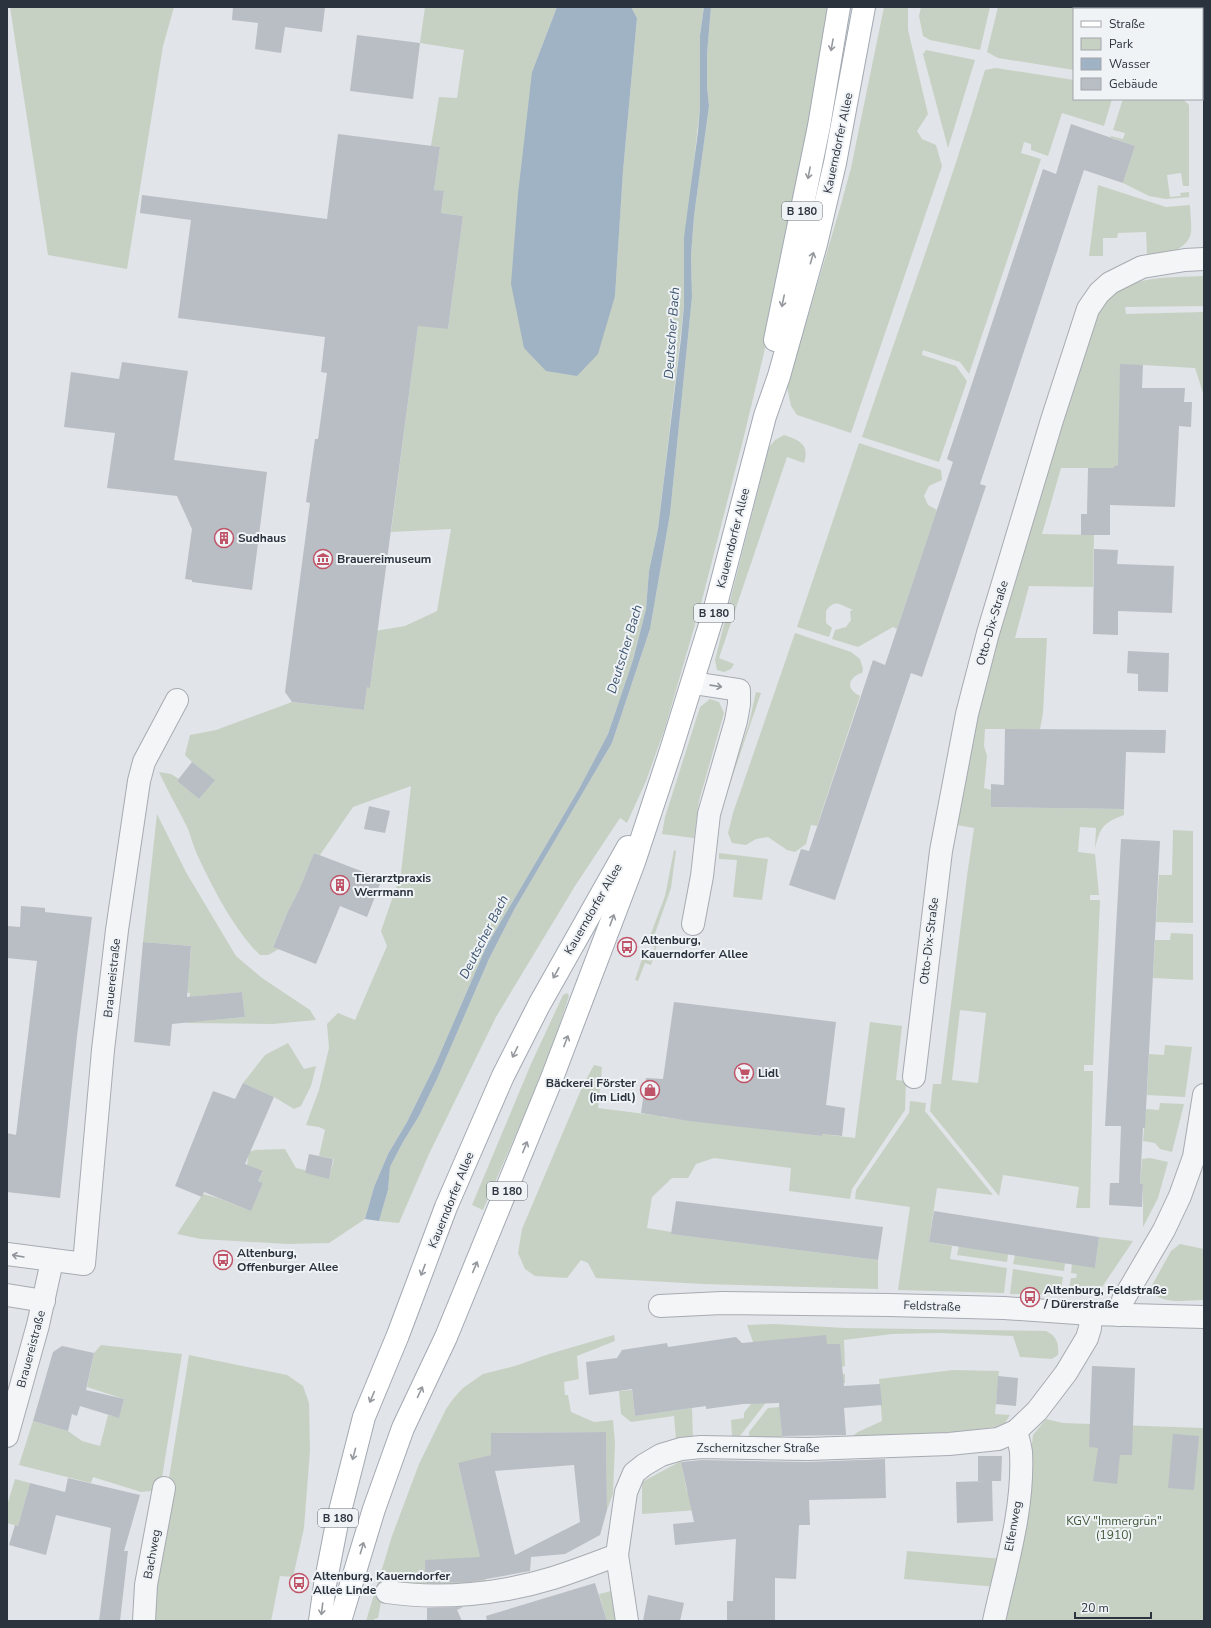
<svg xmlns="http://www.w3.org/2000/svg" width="1211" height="1628" font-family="'Nunito Sans',sans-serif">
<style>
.green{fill:#c7d1c3;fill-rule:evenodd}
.water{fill:#a0b3c4}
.building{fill:#b9bec4;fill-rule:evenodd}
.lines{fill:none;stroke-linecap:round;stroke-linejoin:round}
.minor-casing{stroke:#a7abb2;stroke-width:24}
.major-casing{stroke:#a2a9b2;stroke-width:24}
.minor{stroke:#f3f5f7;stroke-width:22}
.major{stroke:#fff;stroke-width:22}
.oneway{stroke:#95999e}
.oneway2{stroke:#8f949a}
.labels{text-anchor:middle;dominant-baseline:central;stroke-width:4;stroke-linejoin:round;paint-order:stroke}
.shield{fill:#f0f3f6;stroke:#666d75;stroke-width:1}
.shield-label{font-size:11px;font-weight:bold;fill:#2b333e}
.street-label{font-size:12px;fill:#2b333e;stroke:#f0f3f6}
.poi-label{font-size:12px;font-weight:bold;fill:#2b333e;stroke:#f0f3f6;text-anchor:start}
.park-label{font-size:12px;fill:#41583a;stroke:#f0f3f6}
.water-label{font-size:13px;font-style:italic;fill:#3a536d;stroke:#f0f3f6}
</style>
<rect width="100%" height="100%" fill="#e1e4e8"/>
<g class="green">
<polygon points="10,7 174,7 163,46 127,269 48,255"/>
<path d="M425,7H557L532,72L615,296L623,171L637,18L631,7H704L700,35V107L692,180L684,274V306L658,529L649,571L646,609L633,660L608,734L579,789L487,945L436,1063L407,1122L388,1154L374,1187L365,1219L329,1243L288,1244L201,1239L177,1234L203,1194L218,1198L246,1209L247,1207L252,1208L263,1183L258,1181L263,1172L247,1165L249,1152L255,1150L285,1149L296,1168L305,1170V1173L329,1178L334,1159L319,1156L325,1130L319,1127L306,1125L319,1090L329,1048L327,1024L338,1013L355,1020L387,946L381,931L401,873L411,786L353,807L320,855L314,853L299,890L288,911L273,946L279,949L268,955H260C234,930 211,885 196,852C193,845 191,837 188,829C179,810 168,792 159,772L171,774L179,779L177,781L199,799L214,780L192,762L185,755L190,735L216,730L292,702L364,710L367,687H370L375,652H372L375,631L405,626L437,611L451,529L391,532L418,325L448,329L463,216L441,213L444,192L434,190L440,147L431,146L439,97L457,98L464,50L420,43Z"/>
<polygon points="711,7 831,7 792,236 744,436 701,604 665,728 646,781 627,823 620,818 575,886 496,1017 429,1154 399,1223 379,1221 388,1190 390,1167 403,1142 419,1116 437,1079 489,959 514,910 612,743 650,629 670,514 683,386 692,297 691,256 694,216 709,106 707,86 707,54"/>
<polygon points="884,7 908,7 908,30 928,114 917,131 922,139 936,145 942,166 851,433 797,415 791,406 787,387 840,208 851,168"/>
<polygon points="921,7 990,7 980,50 930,40 923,36 919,16"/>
<polygon points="998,7 1167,7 1167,9 1074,9 1074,70 998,58 987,52"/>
<polygon points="926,50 975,60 948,148 923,54"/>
<path d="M996,68L1074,80V99H1112L1104,126L1062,113L1048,156L1031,150V144L1024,142L1021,153L1041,159L969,374L960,362L923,350L922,355L956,366L967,381L939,462L862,437C903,315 948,194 985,70Z"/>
<polygon points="1123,99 1183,99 1189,105 1189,186 1183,186 1181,173 1167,175 1170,197 1181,196 1180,193 1189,192 1189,197 1166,199 1149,196 1123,183 1135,146 1110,137 1111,136 1123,139 1125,133 1113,130"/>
<path d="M1098,185L1166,207L1190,205C1190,213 1193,231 1190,236C1183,253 1162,254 1147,254L1146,232L1118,233L1117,238H1103V256H1089Z"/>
<path d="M1204,276V306L1125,307L1126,314L1204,312V396L1195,368L1143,365L1119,465L1114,466V468H1061L1042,534L1094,535L1093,587L1029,586L1015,638H1047L1043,713L1040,729H985L984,746L987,756L984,788L991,790V807L1124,809V815C1103,823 1100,827 1095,849L1096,828L1080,827L1078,852L1095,854L1099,895H1090V900H1100L1093,1065H1084V1071H1093L1090,1208H1076L1079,1187L1003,1175L999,1196L930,1111L933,1084H941L967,876L974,828L957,825L979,705L994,650L1091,327C1095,320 1098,311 1103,304C1125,274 1171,278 1204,276ZM960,1010L986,1013L978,1083L952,1080Z"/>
<path d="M784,435C799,440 810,444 804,463L787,457L719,658L734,664L731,669L724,672L717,670L715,660L769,447L775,440Z"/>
<path d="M859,443L941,470L942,480L929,486L924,496L928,505L937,510L897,629L893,627L858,647L832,639L835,630L846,627L851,620L850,611L853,610C842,606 835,597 826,611V623L832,628L829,637L797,627Z"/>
<path d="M795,633L851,652L860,659L863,669L862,673C855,674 846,683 852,690C854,693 858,695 860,696L817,826L811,825L806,844L795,852L787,850L768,837L756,839L746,845L732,843L728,833L733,813Z"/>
<polygon points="756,692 761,693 721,810 722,803 749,723"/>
<polygon points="710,699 719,702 724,713 699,801 694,838 662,834 665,817 700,707"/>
<path d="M157,814L187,874L236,956L262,978L310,1010L316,1020L273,1024L187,1023L190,993L174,991L190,961L191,946L143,942ZM242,992L245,1017L201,1021L199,996Z"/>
<polygon points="1173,830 1193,831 1193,923 1156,922 1159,875 1172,875"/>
<polygon points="674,850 676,851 671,888 652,942 657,945 651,965 645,963 638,981 635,980 642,959 651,961 655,947 647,944 665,896"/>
<polygon points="719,853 768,859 762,900 733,897 737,860 719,859"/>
<polygon points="1171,933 1193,934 1193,980 1153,978 1155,940 1170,940"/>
<path d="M567,993L569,996C546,1069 513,1140 483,1210L472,1205L531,1064L563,995Z"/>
<polygon points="870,1022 902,1026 896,1080 906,1081 905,1110 852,1189 850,1199 789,1191 791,1168 714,1158 696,1164 688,1178 672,1178 652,1197 647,1228 672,1232 672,1234 878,1260 878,1289 703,1284 596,1278 588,1263 581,1260 567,1278 535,1276 525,1269 518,1253 522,1229 583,1085 594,1065 602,1067 598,1108 661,1116 662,1117 822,1136 822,1134 855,1138"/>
<polygon points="288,1043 304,1069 316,1066 311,1086 301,1106 294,1109 274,1097 243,1083 265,1055"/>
<polygon points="1165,1045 1192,1047 1185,1097 1147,1095 1149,1054 1164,1055"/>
<polygon points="910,1101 926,1103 925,1111 993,1195 937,1188 929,1242 952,1246 950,1259 1007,1268 1004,1293 898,1290 910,1207 855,1199 856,1190 909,1113"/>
<polygon points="1160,1103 1184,1104 1172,1152 1160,1149 1155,1143 1143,1141 1146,1109 1159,1110"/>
<polygon points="1150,1158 1168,1162 1158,1198 1143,1227 1143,1184 1140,1184 1142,1159"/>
<polygon points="1099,1237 1133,1241 1102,1287 1082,1296 1068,1295 1071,1278 1076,1278 1077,1274 1071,1273 1072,1264 1095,1267"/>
<path d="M1180,1244L1204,1249V1300C1187,1300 1160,1306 1150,1289L1171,1251Z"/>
<polygon points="959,1246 1008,1254 1007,1262 957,1255"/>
<polygon points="1015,1255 1065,1263 1064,1271 1013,1264"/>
<polygon points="1013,1269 1063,1277 1060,1295 1010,1294"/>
<path d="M774,1324L845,1328L1046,1331C1057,1336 1059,1344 1058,1355L1052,1359L1020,1357L1013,1336L939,1333L892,1334L844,1340L845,1366L832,1369L753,1342L747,1325Z"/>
<polygon points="614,1335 615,1341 577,1356 579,1379 564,1382 565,1395 568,1395 571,1412 594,1422 613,1420 615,1443 613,1494 607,1510 606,1432 491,1433 491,1455 458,1464 486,1581 383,1592 378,1618 374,1619 374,1621 366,1621 392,1536 419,1464 446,1409 453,1399 463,1388 483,1374 515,1366 549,1354"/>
<polygon points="101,1345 182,1354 160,1490 141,1492 93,1477 91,1483 19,1465 33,1421 68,1431 82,1441 100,1446 108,1415 119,1417 124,1399 87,1387 94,1353"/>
<polygon points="189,1355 287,1375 303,1386 309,1403 310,1451 304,1528 293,1577 280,1576 271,1621 154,1621 154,1592 168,1484"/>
<polygon points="953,1370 999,1371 995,1414 1010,1415 1005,1423 995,1427 957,1432 848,1439 858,1432 882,1421 879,1379"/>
<polygon points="845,1374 845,1383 774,1392 740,1436 732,1436 731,1420 744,1418 744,1413 763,1388 769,1384"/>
<polygon points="632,1390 635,1416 692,1408 693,1438 676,1440 674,1416 631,1422 621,1414 619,1391"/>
<polygon points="780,1407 782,1438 749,1437 749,1432 768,1408"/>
<polygon points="1046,1419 1063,1423 1204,1428 1204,1621 1001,1621 1021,1535 1033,1435"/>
<polygon points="681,1461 687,1492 713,1486 698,1510 642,1514 642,1482"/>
<polygon points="15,1479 30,1483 18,1526 7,1523 7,1506"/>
<polygon points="907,1551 1003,1559 997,1587 904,1579"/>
<polygon points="611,1591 615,1621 607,1621 599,1594"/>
</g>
<g class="water">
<polygon points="557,7 631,7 637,18 623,171 615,296 598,354 577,376 546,371 524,348 511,284 518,194 532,72"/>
<polygon points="704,7 711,7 707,54 707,86 709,106 694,216 691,256 692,297 683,386 670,514 650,629 612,743 514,910 489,959 437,1079 419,1116 403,1142 390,1167 388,1190 379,1221 365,1219 374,1187 388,1154 407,1122 436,1063 487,945 579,789 608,734 633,660 646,609 649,571 658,529 681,338 684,306 684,237 698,132 700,107 700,35"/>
</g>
<g class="building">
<polygon points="233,7 325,7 322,32 285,27 281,53 255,49 258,23 232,20"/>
<polygon points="357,35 420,43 413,99 350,91"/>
<polygon points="1071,124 1135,146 1123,183 1084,170 980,484 986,486 922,677 911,673 835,900 789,885 801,849 809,851 873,660 885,665 953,462 947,459 1043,169 1056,174"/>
<polygon points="338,134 440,147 434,190 444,191 441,213 463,216 448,329 418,326 370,688 367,687 364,710 292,702 285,692 310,503 306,502 315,439 318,439 327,373 321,372 325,337 178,318 191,220 140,213 142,195 327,219"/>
<polygon points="122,362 188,371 174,460 267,472 252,590 192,582 192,580 185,579 192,529 177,496 107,488 115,433 64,427 71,372 119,379"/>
<polygon points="1120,364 1143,365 1142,388 1185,388 1184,402 1192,402 1191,427 1179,426 1175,507 1110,505 1110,535 1081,535 1081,514 1087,514 1088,468 1114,468 1114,466 1118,465"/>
<polygon points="1094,549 1118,550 1117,564 1174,566 1172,613 1118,611 1118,635 1093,634"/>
<polygon points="1128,651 1169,653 1168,692 1138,691 1138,674 1127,673"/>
<polygon points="1005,729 1166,730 1165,753 1126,752 1124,809 991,807 991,784 1004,785"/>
<polygon points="192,762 215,780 199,799 177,781"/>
<polygon points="369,806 390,811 385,833 364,829"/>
<polygon points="1121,839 1160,841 1145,1128 1143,1128 1140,1184 1143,1184 1142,1207 1109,1205 1110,1183 1119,1183 1121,1126 1105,1126"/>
<polygon points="314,853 382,879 367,917 340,906 316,964 273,947 288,911 299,890"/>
<polygon points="21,906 45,908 45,912 92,917 77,1036 60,1198 7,1192 7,1133 16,1135 37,961 7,958 7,926 20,927"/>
<polygon points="143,942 191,946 187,997 242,992 245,1017 172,1024 170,1046 134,1042"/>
<polygon points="674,1002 836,1022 826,1105 845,1108 842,1136 822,1134 822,1136 689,1121 641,1113 646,1078 663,1079"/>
<polygon points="243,1083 274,1097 245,1164 263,1171 258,1181 263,1183 251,1211 204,1192 202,1197 175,1186 213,1091 235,1099"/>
<polygon points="309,1154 333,1159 329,1179 305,1173"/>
<polygon points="676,1201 883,1227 878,1260 671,1234"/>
<polygon points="934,1211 1099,1237 1095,1268 929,1242"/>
<polygon points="826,1335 827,1344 840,1344 844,1386 880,1384 882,1405 844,1408 846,1435 782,1436 779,1403 743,1404 706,1409 706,1406 635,1416 632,1389 589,1395 586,1362 617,1358 622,1350 667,1343 668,1347 736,1337 742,1343"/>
<polygon points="62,1346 94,1353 86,1390 124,1399 119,1418 80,1406 77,1416 72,1414 68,1431 33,1421 53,1352"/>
<polygon points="1092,1366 1135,1368 1132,1455 1120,1455 1117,1484 1093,1481 1098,1448 1089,1447"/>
<polygon points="998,1376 1018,1378 1016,1406 996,1404"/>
<path d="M606,1432L607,1510L600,1535L565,1554L531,1557L530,1571L470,1582L426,1583L425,1560L480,1557L458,1463L491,1455V1433ZM574,1465L580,1522L515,1555L495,1471Z"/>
<polygon points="1173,1434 1199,1436 1194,1490 1168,1488"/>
<polygon points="978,1456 1002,1456 1001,1481 992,1481 993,1521 957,1523 956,1482 986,1481 978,1481"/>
<polygon points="885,1459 886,1498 809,1500 810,1525 799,1525 796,1579 775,1578 775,1621 727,1621 727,1601 733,1601 736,1539 675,1545 673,1524 694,1522 681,1462 702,1460 808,1462"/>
<polygon points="68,1478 140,1495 124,1551 128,1551 120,1621 99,1621 111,1528 56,1515 46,1555 9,1545 15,1525 18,1526 30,1483 65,1492"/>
<polygon points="595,1583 607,1621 487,1621 486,1616"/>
<polygon points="648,1595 684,1603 680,1621 643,1621"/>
<polygon points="463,1607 457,1610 462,1621 427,1621 427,1608"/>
</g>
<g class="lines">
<defs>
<g id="minor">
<polyline points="693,683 739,690 739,704 736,721 709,814 702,876 693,924"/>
<polyline points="914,1077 941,851 967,714 988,633 1052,420 1088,309 1099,293 1110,283 1142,267 1185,260 1204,259"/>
<polyline points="7,1254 84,1264 103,1050 117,930 139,781 144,762 177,700"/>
<polyline points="7,1295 44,1301"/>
<polyline points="660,1306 722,1303 889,1305 1004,1308 1091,1314 1204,1317"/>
<polyline points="1119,1315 1123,1300 1164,1230 1180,1196 1194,1157 1204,1095"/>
<polyline points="7,1436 38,1325 52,1261"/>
<polyline points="617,1555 627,1621"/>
<path d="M387,1592C441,1600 501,1594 553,1578C575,1571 596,1563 617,1555L626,1492L634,1473L644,1465L661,1455L681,1449L701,1447L808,1449L949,1444L998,1439L1016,1431L1037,1411L1066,1373L1087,1338L1090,1328L1091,1314"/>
<polyline points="144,1621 146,1585 164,1488"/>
<path d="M994,1621C1006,1566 1024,1509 1021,1452C1020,1445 1018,1438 1016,1431"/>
</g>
<g id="major">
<polyline points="775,340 819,126 839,7"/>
<polyline points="320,1621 325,1585 337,1523 364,1417 398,1335 446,1207 503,1076 539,1005 628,847"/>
<polyline points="340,1621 374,1509 403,1428 446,1337 552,1078 634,862 671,750 714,612 765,416 779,376 816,244 835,163 864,7"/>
</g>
</defs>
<use href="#minor" class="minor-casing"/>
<use href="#major" class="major-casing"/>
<use href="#minor" class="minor"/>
<use href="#major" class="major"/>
</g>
<defs><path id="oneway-shaft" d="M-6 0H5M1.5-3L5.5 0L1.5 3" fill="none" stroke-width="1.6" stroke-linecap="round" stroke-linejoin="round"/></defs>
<g class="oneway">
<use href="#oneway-shaft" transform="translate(832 45) rotate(100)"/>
<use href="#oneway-shaft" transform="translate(809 173) rotate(101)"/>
<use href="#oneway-shaft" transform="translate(812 258) rotate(-74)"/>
<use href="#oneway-shaft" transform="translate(783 301) rotate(102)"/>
<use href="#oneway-shaft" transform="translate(612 920) rotate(-70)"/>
<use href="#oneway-shaft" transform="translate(556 973) rotate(119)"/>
<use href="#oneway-shaft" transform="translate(566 1041) rotate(-69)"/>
<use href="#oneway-shaft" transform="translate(515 1052) rotate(116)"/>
<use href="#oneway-shaft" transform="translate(525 1147) rotate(-68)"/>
<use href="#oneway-shaft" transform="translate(475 1267) rotate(-67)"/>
<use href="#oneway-shaft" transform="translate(423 1270) rotate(111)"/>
<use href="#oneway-shaft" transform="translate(420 1392) rotate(-65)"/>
<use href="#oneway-shaft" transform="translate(372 1397) rotate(113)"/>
<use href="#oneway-shaft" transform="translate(354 1454) rotate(105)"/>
<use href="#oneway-shaft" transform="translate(362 1548) rotate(-73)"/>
<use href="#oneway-shaft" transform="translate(322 1609) rotate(97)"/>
</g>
<g class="oneway2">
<use href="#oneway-shaft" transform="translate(716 686) rotate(8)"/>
<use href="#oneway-shaft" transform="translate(18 1256) rotate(-170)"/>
</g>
<defs>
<symbol id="building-ring" viewBox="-11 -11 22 22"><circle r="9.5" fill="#f0f3f6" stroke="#bf5469" stroke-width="1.5"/><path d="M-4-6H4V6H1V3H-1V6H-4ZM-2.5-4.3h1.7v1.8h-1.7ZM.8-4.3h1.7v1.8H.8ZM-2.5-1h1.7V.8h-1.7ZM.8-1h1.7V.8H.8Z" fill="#bf5469"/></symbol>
<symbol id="museum-ring" viewBox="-11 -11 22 22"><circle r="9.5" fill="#f0f3f6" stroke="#bf5469" stroke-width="1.5"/><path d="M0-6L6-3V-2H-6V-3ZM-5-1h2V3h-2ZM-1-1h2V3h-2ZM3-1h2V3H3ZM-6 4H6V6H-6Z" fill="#bf5469"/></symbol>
<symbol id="bus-ring" viewBox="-11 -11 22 22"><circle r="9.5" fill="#f0f3f6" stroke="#bf5469" stroke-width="1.5"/><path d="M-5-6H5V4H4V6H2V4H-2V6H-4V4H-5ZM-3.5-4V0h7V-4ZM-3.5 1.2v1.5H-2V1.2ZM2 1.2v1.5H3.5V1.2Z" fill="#bf5469"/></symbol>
<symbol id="supermarket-ring" viewBox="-11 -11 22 22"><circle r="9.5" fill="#f0f3f6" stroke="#bf5469" stroke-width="1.5"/><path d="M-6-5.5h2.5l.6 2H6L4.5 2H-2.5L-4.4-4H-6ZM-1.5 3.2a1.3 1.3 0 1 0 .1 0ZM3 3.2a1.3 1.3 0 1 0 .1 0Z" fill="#bf5469"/></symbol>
<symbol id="shop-ring" viewBox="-11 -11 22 22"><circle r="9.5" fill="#f0f3f6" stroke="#bf5469" stroke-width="1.5"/><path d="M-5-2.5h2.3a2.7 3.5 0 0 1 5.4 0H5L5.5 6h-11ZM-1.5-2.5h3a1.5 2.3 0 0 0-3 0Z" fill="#bf5469"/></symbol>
</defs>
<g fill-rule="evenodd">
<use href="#building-ring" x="213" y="527" width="22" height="22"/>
<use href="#museum-ring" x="312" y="548" width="22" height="22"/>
<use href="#building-ring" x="329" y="874" width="22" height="22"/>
<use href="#bus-ring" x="616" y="936" width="22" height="22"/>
<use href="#supermarket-ring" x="733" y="1062" width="22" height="22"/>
<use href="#shop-ring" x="639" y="1079" width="22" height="22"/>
<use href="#bus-ring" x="212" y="1249" width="22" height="22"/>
<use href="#bus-ring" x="1019" y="1286" width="22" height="22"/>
<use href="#bus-ring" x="288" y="1572" width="22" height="22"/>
</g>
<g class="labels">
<g class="shield">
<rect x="782" y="202" width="40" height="18" rx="3"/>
<rect x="694" y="604" width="40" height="18" rx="3"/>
<rect x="487" y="1182" width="40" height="18" rx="3"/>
<rect x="318" y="1509" width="40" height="18" rx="3"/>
</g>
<g class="shield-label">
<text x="802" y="211">B 180</text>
<text x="714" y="613">B 180</text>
<text x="507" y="1191">B 180</text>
<text x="338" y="1518">B 180</text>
</g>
<g class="street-label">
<text transform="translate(838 143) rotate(-78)">Kauerndorfer Allee</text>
<text transform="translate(733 538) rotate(-76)">Kauerndorfer Allee</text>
<text transform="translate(992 623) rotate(-74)">Otto-Dix-Straße</text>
<text transform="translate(593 909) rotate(-60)">Kauerndorfer Allee</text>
<text transform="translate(929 941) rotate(-83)">Otto-Dix-Straße</text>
<text transform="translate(112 978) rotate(-84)">Brauereistraße</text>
<text transform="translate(451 1200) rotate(-68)">Kauerndorfer Allee</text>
<text transform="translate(932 1306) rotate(2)">Feldstraße</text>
<text transform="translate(31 1349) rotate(-75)">Brauereistraße</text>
<text x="758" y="1448">Zschernitzscher Straße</text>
<text transform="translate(1013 1526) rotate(-80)">Elfenweg</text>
<text transform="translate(152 1554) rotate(-80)">Bachweg</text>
</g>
<g class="poi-label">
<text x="238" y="538">Sudhaus</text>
<text x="337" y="559">Brauereimuseum</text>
<text x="354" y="878">Tierarztpraxis<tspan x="354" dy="14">Werrmann</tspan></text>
<text x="641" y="940">Altenburg,<tspan x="641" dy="14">Kauerndorfer Allee</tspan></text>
<text x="758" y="1073">Lidl</text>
<text x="636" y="1083" text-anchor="end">Bäckerei Förster<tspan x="636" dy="14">(im Lidl)</tspan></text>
<text x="237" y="1253">Altenburg,<tspan x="237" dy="14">Offenburger Allee</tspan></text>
<text x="1044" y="1290">Altenburg, Feldstraße<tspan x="1044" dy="14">/ Dürerstraße</tspan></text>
<text x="313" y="1576">Altenburg, Kauerndorfer<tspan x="313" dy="14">Allee Linde</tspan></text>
</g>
<g class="park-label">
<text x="1114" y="1521">KGV "Immergrün"<tspan x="1114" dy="14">(1910)</tspan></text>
</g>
<g class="water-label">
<text transform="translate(672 333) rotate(-86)">Deutscher Bach</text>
<text transform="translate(625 649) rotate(-73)">Deutscher Bach</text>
<text transform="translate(484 937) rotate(-63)">Deutscher Bach</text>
</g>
</g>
<rect width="1211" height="1628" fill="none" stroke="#2b333e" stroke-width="16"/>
<rect x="1073" y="8" width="130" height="92" fill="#f0f3f6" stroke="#a1a6ac"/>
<rect x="1081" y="21" width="20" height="6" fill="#ffffff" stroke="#a1a6ac"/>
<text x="1109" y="28" font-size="12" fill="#2b333e">Straße</text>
<rect x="1081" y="38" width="20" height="12" fill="#c7d1c3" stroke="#a1a6ac"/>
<text x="1109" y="48" font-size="12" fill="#2b333e">Park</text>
<rect x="1081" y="58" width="20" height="12" fill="#a0b3c4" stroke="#a1a6ac"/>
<text x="1109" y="68" font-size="12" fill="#2b333e">Wasser</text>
<rect x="1081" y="78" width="20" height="12" fill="#b9bec4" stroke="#a1a6ac"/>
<text x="1109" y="88" font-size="12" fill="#2b333e">Gebäude</text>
<path d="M1075 1612v6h76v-6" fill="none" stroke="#2b333e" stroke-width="2"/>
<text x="1081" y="1612" font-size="12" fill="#2b333e" stroke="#f0f3f6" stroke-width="3" paint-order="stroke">20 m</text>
</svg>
